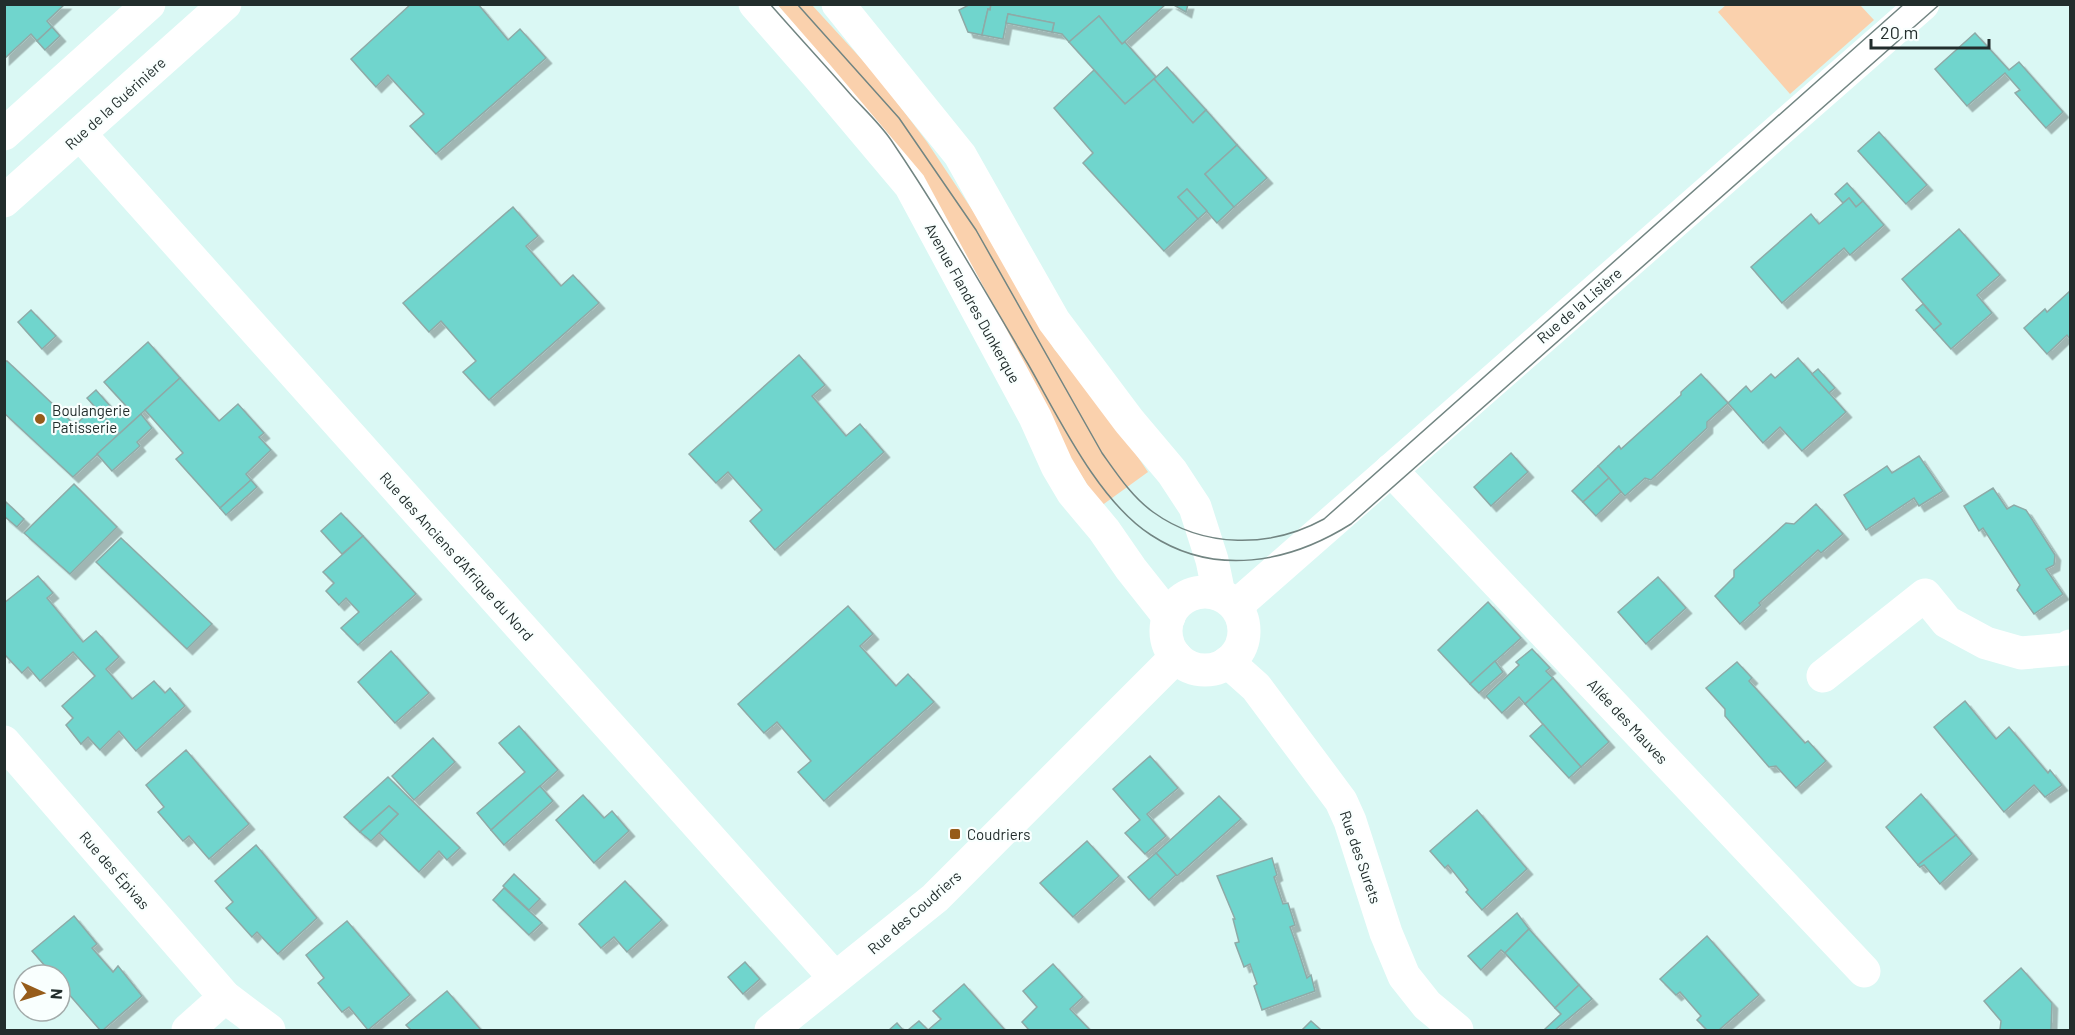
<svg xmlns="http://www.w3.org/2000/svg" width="2075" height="1035" font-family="Barlow,sans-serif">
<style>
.green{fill:#fad1ad}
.building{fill:#70d5cd;stroke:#8eaaa7;stroke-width:1.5;filter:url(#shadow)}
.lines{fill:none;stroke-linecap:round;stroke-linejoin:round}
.minor{stroke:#fff;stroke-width:33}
.major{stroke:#fff;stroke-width:33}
.tram{stroke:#728582;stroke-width:1.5}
.poi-dot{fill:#965c1a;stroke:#f9fffe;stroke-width:2}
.labels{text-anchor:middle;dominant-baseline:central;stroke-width:4.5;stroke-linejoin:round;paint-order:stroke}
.street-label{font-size:15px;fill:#222d2c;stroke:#f9fffe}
.poi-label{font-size:15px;fill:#222d2c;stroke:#f9fffe;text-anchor:start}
</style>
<defs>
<filter id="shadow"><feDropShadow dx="5.5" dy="5.5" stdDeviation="0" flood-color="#0004"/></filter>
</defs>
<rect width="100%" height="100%" fill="#daf8f4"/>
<g class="green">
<polygon points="1727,4 1860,5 1874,20 1790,94 1718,12"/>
<polygon points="762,5 812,5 877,76 927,142 977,217 1054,349 1104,407 1148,472 1101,506 1067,453 949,246"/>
</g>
<g class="building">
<polygon points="4,4 65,4 47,21 52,27 37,41 31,34 4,59"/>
<polygon points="411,4 478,4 508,40 520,29 546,58 436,154 410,126 424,114 388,75 376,87 351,59"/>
<polygon points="966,4 991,4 990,10 988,9 982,35 968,32 959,10 967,6"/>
<polygon points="991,4 1166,4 1122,44 1099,16 1069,42 1062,34 1052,32 1054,23 1008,14 1003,39 982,35 988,9 990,10"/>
<polygon points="1172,4 1188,4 1186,12"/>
<polygon points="1008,14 1054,23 1052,32 1006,23"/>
<polygon points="1099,16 1122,44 1125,42 1156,77 1125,104 1069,42"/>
<polygon points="52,27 60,36 45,50 37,41"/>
<polygon points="1975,33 2009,70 2019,62 2063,112 2046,128 2015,93 2020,90 2005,73 1967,106 1935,69"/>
<polygon points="1167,67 1206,110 1193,123 1154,79"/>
<polygon points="1094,70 1125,104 1154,79 1193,123 1206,110 1237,145 1205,174 1234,207 1217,223 1187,189 1178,197 1198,219 1164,251 1083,163 1093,153 1054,108"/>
<polygon points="1879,132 1927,185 1906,204 1858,151"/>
<polygon points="1237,145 1267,178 1234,207 1205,174"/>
<polygon points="1847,183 1863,201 1856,207 1849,198 1843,203 1835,194"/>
<polygon points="1187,189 1207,211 1198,219 1178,197"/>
<polygon points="1849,198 1856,207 1863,201 1884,225 1850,255 1844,248 1782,303 1751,267 1811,214 1819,224"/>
<polygon points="513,207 538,236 526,246 561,286 573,275 599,303 489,400 463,372 476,361 441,321 429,332 403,303"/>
<polygon points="1959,229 2000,275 1977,295 1992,313 1951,349 1934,330 1941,324 1902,279"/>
<polygon points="2070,291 2070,339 2067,335 2047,354 2024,328 2045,309 2047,312"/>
<polygon points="1923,304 1941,324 1934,330 1916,310"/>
<polygon points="31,310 56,336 42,349 18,322"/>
<polygon points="148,342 180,378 119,434 87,398 96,390 118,415 127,407 104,382"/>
<polygon points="799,355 825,385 812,396 846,436 860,424 884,452 775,550 750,521 762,510 728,472 716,483 689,454"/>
<polygon points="1798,358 1846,412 1802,451 1780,427 1763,443 1728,403 1746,386 1751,392 1771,374 1775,378"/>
<polygon points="4,361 7,361 75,425 95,407 119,434 73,477 4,413"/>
<polygon points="1818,369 1835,388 1829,393 1812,374"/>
<polygon points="1701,374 1728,403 1707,422 1707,428 1651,480 1645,478 1625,496 1598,466 1619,446 1621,449 1681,395 1681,392"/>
<polygon points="180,378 219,421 238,404 264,433 259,437 271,450 246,474 251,480 220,508 176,459 183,453 145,410"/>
<polygon points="141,414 152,428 137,442 140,446 112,471 97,454"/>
<polygon points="1511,453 1528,472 1491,506 1474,487"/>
<polygon points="1919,456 1943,491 1919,506 1914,498 1866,530 1844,495 1887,466 1892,473"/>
<polygon points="1598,466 1609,478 1583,502 1572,491"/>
<polygon points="1609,478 1621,492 1596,516 1583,502"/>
<polygon points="251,480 257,487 226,515 220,508"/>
<polygon points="74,484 117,527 70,574 24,533"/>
<polygon points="1993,488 2007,509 2014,505 2026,510 2055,555 2054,565 2046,569 2063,594 2034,614 2017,590 2020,585 1983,528 1979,531 1964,506"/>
<polygon points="6,502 24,519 17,527 4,516"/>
<polygon points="1816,504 1843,534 1821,553 1818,550 1759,603 1761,605 1740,624 1715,596 1734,577 1734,570 1786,523 1794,524"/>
<polygon points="341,513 363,536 342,554 321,531"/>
<polygon points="363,536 416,594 358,645 341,628 359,612 346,598 339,605 326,591 334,583 323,572"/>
<polygon points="121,538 212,624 187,649 96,562"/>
<polygon points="38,576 53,593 47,598 83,642 96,631 119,657 106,669 132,699 154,681 165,693 170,688 185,706 136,751 119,731 100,750 88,737 81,744 66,725 73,718 62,706 95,676 73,652 40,681 28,667 22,673 6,656 4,657 4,603"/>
<polygon points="1658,577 1686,608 1646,644 1618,612"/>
<polygon points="1488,602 1521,638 1470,684 1438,650"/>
<polygon points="848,606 873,634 860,646 896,686 908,674 934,702 824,801 798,772 811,761 777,722 764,733 738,704"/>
<polygon points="1532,649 1550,668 1546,671 1553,678 1525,704 1519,697 1502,713 1486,696 1519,665 1516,662"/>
<polygon points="391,651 429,693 395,723 358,682"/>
<polygon points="1495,661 1503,672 1479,693 1470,684"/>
<polygon points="1737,662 1752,678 1749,681 1805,743 1808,741 1826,761 1796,788 1776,766 1769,767 1725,716 1725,709 1706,688"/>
<polygon points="1553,678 1609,742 1581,767 1525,704"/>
<polygon points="1965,701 1996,739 2009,727 2048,773 2050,770 2062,785 2045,797 2034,785 2004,812 1934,727"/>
<polygon points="1543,724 1581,767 1569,778 1530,736"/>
<polygon points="519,726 558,770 491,830 477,813 525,772 499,743"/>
<polygon points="433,738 455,762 414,800 392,776"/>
<polygon points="186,750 249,824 209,859 189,836 183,841 158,812 164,807 146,785"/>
<polygon points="1150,756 1178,788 1147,814 1166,836 1145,854 1125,833 1140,820 1113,789"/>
<polygon points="388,777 460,848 447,860 439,851 419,872 379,833 398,814 389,806 360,832 344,817"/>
<polygon points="540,786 553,801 504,845 491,830"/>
<polygon points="1921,794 1956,835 1918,865 1886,827"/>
<polygon points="583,795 604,818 612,811 629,831 594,863 556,820"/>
<polygon points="1219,796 1241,819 1177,876 1156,853"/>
<polygon points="389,806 398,814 371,841 360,832"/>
<polygon points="1477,810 1527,869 1482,910 1466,892 1468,890 1448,865 1445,868 1430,851"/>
<polygon points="1956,835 1972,854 1940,884 1924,865 1920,867 1918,865"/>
<polygon points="1087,841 1119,876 1073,917 1040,883"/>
<polygon points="256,845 317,918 278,954 257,932 252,937 226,908 233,902 215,881"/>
<polygon points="1156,853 1176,875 1149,900 1128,877"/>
<polygon points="1272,858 1277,875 1274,877 1283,904 1288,903 1295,925 1290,927 1296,944 1307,978 1311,975 1315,991 1262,1010 1254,986 1257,984 1250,964 1244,967 1235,943 1239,942 1233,919 1235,919 1217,876"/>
<polygon points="514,874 540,899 529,910 503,886"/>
<polygon points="625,881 662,920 627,952 614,937 601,948 579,924"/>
<polygon points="504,888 542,923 529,935 493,900"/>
<polygon points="1517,913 1529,929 1505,953 1501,950 1481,970 1468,956"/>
<polygon points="74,916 97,944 92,948 113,972 118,966 142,996 103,1030 100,1030 60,984 60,975 53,975 32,951"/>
<polygon points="347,921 410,995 368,1030 349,1007 342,1012 318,983 324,978 306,955"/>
<polygon points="1529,929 1579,985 1555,1008 1505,953"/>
<polygon points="1707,936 1759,995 1719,1030 1707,1030 1697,1020 1701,1016 1680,992 1676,995 1660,979"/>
<polygon points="745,962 760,979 743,994 728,977"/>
<polygon points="1053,964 1083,997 1070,1009 1090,1030 1029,1030 1022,1022 1037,1007 1023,991"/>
<polygon points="2021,968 2052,1003 2051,1030 2000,1030 2001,1021 1984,1001"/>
<polygon points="964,984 1004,1029 1003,1030 928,1030 941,1019 933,1011"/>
<polygon points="1579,985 1592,999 1555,1030 1544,1030 1561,1014 1555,1008"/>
<polygon points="447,991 481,1030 411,1030 406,1025"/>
<polygon points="919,1021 928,1030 908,1030"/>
<polygon points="1311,1021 1321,1030 1302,1030"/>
<polygon points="897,1023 903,1030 889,1030"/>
</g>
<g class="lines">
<g class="minor">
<polyline points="755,4 818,76 910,185 1035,417 1057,466 1073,493 1104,530 1131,569 1169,617"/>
<polyline points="838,4 960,155 1054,321 1129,421 1172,472 1195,507 1212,560 1219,594"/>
<polyline points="4,134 149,4"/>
<polyline points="80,134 835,978"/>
<polyline points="1391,470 1864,971"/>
<circle cx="1205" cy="631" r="39"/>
<polyline points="1236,606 1923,4"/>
<polyline points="1228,662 1256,687 1341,801 1350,821 1386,933 1404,976 1427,1005 1457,1030"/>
<polyline points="1823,676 1925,595 1947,622 1986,643 2021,653 2067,649 2070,646"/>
<polyline points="4,742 225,997 269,1030"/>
<polyline points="188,1030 225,997"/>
<polyline points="771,1030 935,898 1176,657"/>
</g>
<polyline class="major" points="4,201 225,4"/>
<g class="tram">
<path d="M770,4C797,35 825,65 852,96C865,110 880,124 891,140C940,212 983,288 1028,364C1059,418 1098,501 1151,535C1215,577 1289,563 1351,524L1940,4"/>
<path d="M797,4L899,118L976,230L1102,453C1117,474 1132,497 1153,512C1204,549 1271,548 1324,519L1904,4"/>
</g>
</g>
<g class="poi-dot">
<circle cx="40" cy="419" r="6"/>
<rect x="949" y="828" width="12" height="12" rx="3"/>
</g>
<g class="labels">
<g class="street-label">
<text transform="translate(115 103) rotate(-42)">Rue de la Guérinière</text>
<text transform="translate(973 303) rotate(61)">Avenue Flandres Dunkerque</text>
<text transform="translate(1579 305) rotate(-41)">Rue de la Lisière</text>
<text transform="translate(457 556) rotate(48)">Rue des Anciens d'Afrique du Nord</text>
<text transform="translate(1628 721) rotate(47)">Allée des Mauves</text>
<text transform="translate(1361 857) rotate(71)">Rue des Surets</text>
<text transform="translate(115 870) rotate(49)">Rue des Épivas</text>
<text transform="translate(914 912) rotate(-41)">Rue des Coudriers</text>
</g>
<g class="poi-label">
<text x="52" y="410">Boulangerie<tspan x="52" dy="17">Patisserie</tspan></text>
<text x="967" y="834">Coudriers</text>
</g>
</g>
<rect width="2075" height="1035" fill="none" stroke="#222d2c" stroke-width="12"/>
<g transform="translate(42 993) rotate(94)"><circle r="28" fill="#f9fffe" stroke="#a3abaa" stroke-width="1.5"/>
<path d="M0-4.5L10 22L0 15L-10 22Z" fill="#965c1a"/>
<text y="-9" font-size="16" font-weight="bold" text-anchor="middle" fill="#222d2c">N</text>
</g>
<path d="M1871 39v9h118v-9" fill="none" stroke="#222d2c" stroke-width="3"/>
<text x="1880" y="39" font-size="18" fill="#222d2c" stroke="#f9fffe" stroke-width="4.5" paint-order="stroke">20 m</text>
</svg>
